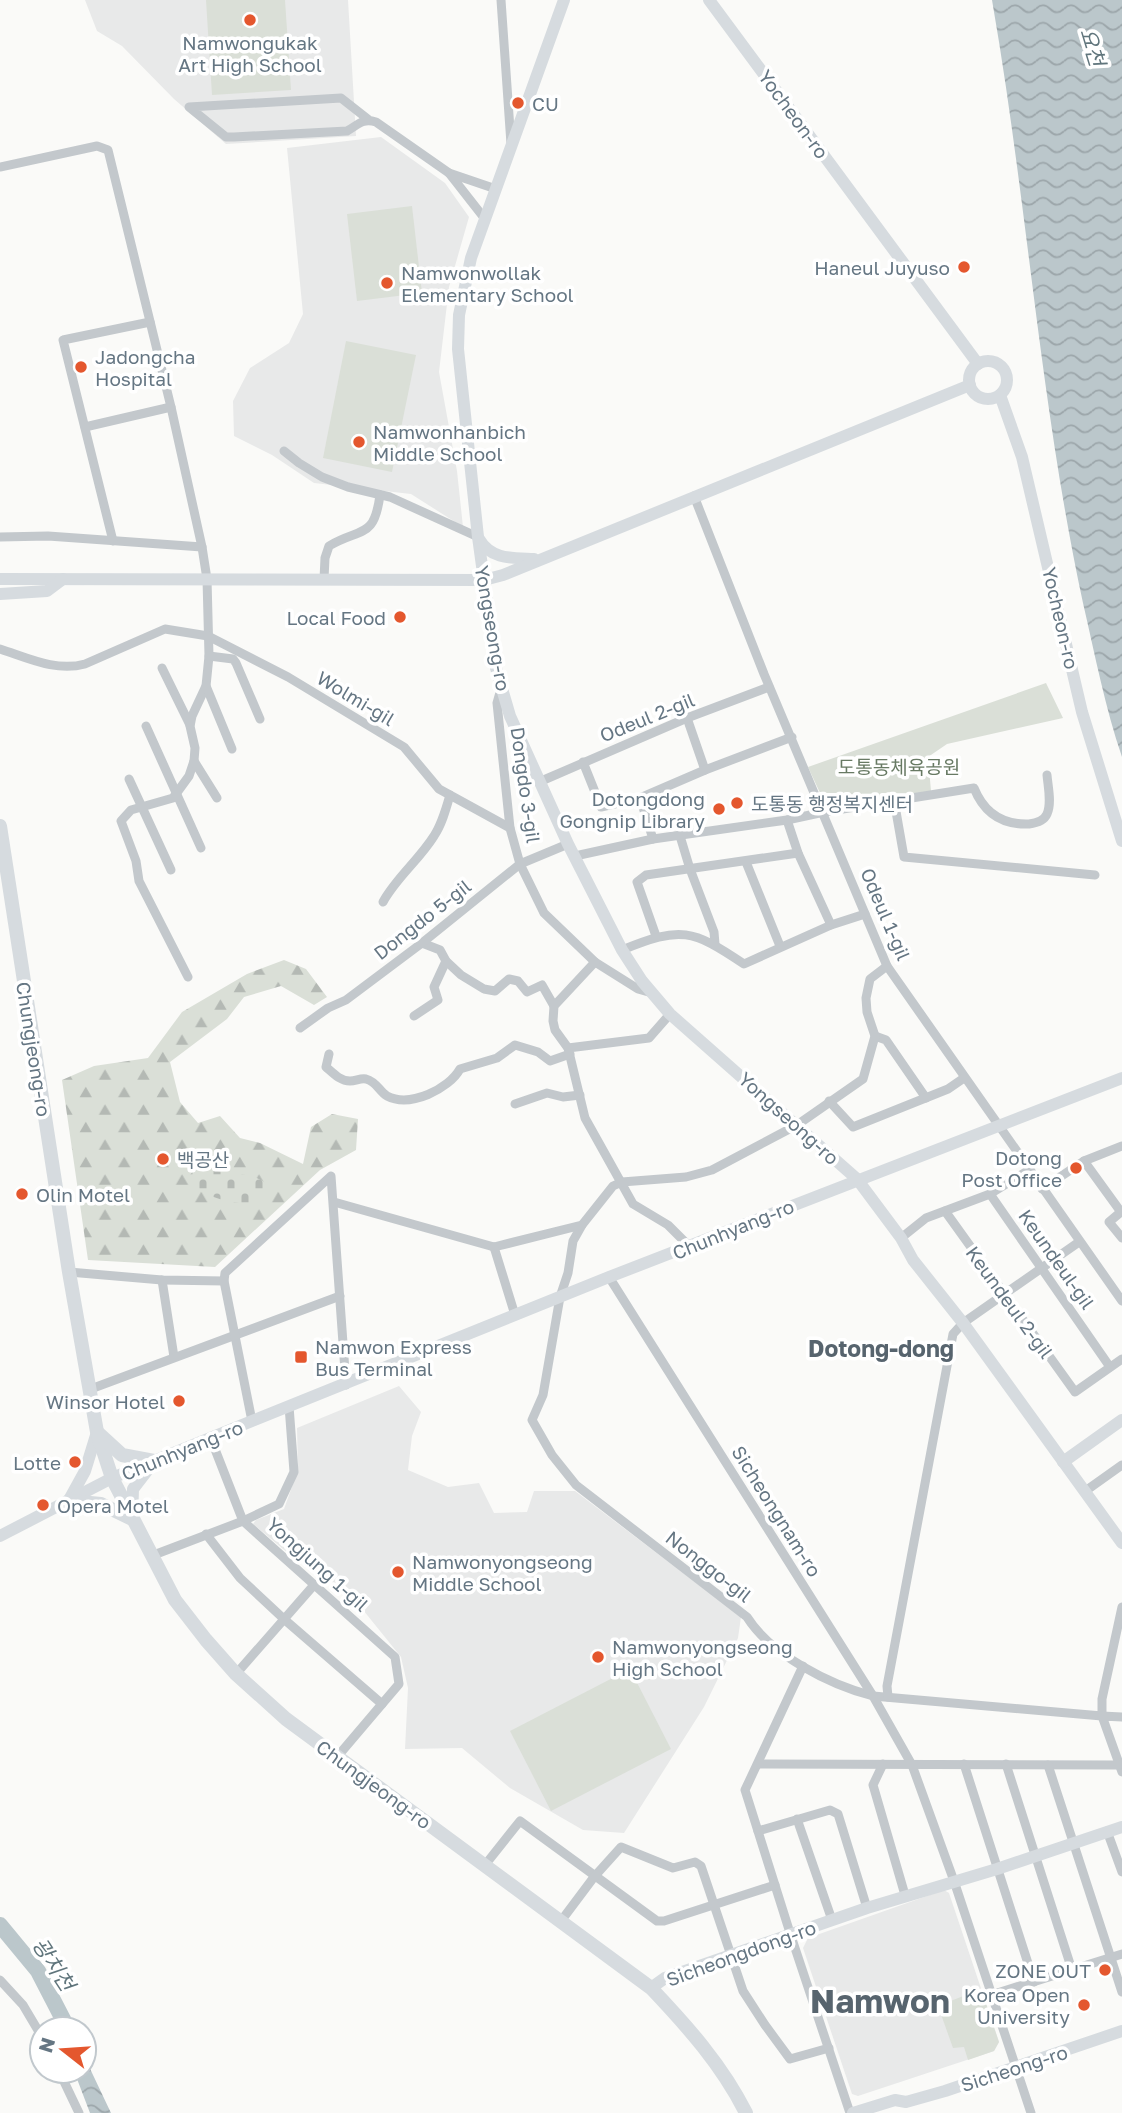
<svg xmlns="http://www.w3.org/2000/svg" width="1122" height="2113" font-family="'Golos Text','Noto Sans KR',sans-serif">
<style>
.built{fill:#e8e9e9}
.forest{fill:url(#forest-firs)}
.cemetery{fill:url(#cemetery-stones)}
.park{fill:#dadfd7}
.water{fill:url(#water-waves)}
.lines{fill:none;stroke-linecap:round;stroke-linejoin:round}
.river{stroke:#bbc7cb;stroke-width:16}
.street{stroke:#c3c8cc;stroke-width:9}
.secondary{stroke:#d6dbdf;stroke-width:12}
.primary{stroke:#d6dbdf;stroke-width:14}
.poi-dot{fill:#e4572e;stroke:#fff;stroke-width:2.5}
.labels{text-anchor:middle;dominant-baseline:central;stroke-width:7;stroke-linejoin:round;paint-order:stroke}
.poi-label{font-size:19px;fill:#657683;stroke:#fff;text-anchor:start}
.street-label{font-size:19px;fill:#657683;stroke:#fff}
.park-label{font-size:19px;fill:#687a64;stroke:#fff}
.water-label{font-size:21px;font-style:italic;fill:#60757c;stroke:#fff}
.quarter-label{font-size:23px;font-weight:bold;fill:#57646e;stroke:#fff}
.town-label{font-size:33px;font-weight:bold;fill:#57646e;stroke:#fff}
</style>
<defs>
<pattern id="forest-firs" width="22" height="20" patternUnits="userSpaceOnUse" patternTransform="scale(1.75)"><rect width="22" height="20" fill="#dadfd7"/><path d="M5 1l3.5 6h-7zM16 11l3.5 6h-7z" fill="#b4b9b4"/></pattern>
<pattern id="cemetery-stones" width="16" height="16" patternUnits="userSpaceOnUse" patternTransform="scale(1.75)"><rect width="16" height="16" fill="#dadfd7"/><path d="M2 7V4a2 2 0 0 1 4 0v3zM10 15v-3a2 2 0 0 1 4 0v3z" fill="#b4b9b4"/></pattern>
<pattern id="water-waves" width="16" height="10" patternUnits="userSpaceOnUse" patternTransform="scale(1.75)"><rect width="16" height="10" fill="#bbc7cb"/><path d="M0 5q4-4 8 0t8 0" fill="none" stroke="#9ca6aa"/></pattern>
</defs>
<rect width="100%" height="100%" fill="#fafaf8"/>
<g class="built">
<polygon points="85,0 348,0 356,136 226,144 174,99 122,46 97,31"/>
<polygon points="381,137 445,183 469,217 449,287 439,372 457,471 463,527 411,494 314,483 272,455 234,436 233,401 250,368 289,343 303,314 287,148"/>
<polygon points="399,1386 421,1412 412,1436 408,1470 448,1487 479,1483 494,1513 527,1512 534,1491 575,1491 741,1617 738,1638 704,1707 624,1833 583,1830 510,1788 462,1748 405,1749 408,1688 401,1657 351,1595 283,1549 253,1524 256,1520 284,1509 298,1470 297,1428"/>
<polygon points="944,1890 949,1893 999,2042 994,2051 858,2096 852,2094 803,1948 808,1938"/>
</g>
<polygon class="forest" points="284,960 306,969 327,997 314,1005 281,986 244,997 227,1019 170,1062 180,1102 198,1123 220,1116 240,1138 260,1143 303,1164 311,1127 332,1114 358,1119 356,1150 320,1170 215,1267 88,1260 62,1080 94,1066 148,1058 182,1012 247,974"/>
<path class="cemetery" d="M196,1168L253,1176L268,1184L266,1196L251,1205C229,1201 198,1199 190,1175Z"/>
<g class="park">
<polygon points="206,0 285,0 291,90 212,95"/>
<polygon points="412,206 422,293 357,301 347,214"/>
<polygon points="346,341 416,355 392,472 323,458"/>
<polygon points="1046,683 1063,718 947,744 928,757 931,791 827,808 808,767"/>
<polygon points="630,1669 671,1749 551,1811 510,1731"/>
<polygon points="981,1989 999,2042 994,2051 968,2060 964,2047 953,2048 938,2006"/>
</g>
<g class="water">
<path d="M992,0H1122V757C1105,707 1095,655 1083,603C1040,404 1027,200 992,0Z"/>
<polygon points="84,2056 111,2113 90,2113 74,2071 84,2071"/>
</g>
<g class="lines">
<polyline class="river" points="0,1925 38,1971 68,2029"/>
<g class="street">
<polyline points="501,0 511,144"/>
<path d="M369,120L341,98L189,107L226,137H234L347,131C358,125 362,118 376,122L449,173"/>
<polyline points="0,167 97,146 108,150 171,407 202,547 207,579 209,656 206,686 192,716 190,726 195,748 194,761 189,776 173,798 131,810 121,821 136,861 139,881 188,977"/>
<polyline points="485,219 449,173 496,189"/>
<polyline points="85,427 171,407"/>
<polyline points="284,451 299,463 322,477 348,487 390,497 478,537"/>
<polyline points="694,496 764,674 887,966 1122,1301"/>
<polyline points="0,537 48,536 202,547"/>
<polyline points="113,541 63,340 150,322"/>
<path d="M324,579L325,558L329,546C361,527 374,540 380,495"/>
<path d="M0,649C28,658 56,672 85,664L165,629L208,636L288,677L404,747L439,789L510,828"/>
<polyline points="209,656 233,659 236,663 260,719"/>
<polyline points="162,668 190,725"/>
<polyline points="206,686 232,749"/>
<polyline points="501,689 497,703 510,828 520,864 544,913 595,962 638,989 652,993"/>
<polyline points="687,718 705,770"/>
<polyline points="146,726 201,848"/>
<polyline points="194,761 217,798"/>
<polyline points="583,762 601,807 640,798 705,770 792,737"/>
<polyline points="129,779 171,870"/>
<polyline points="539,782 687,718 769,687"/>
<polyline points="640,798 653,839"/>
<polyline points="894,800 904,857 1095,875"/>
<polyline points="787,820 798,853 831,925"/>
<polyline points="680,836 690,869 714,932 715,944"/>
<path d="M575,856L653,839L787,820L824,812L974,788C984,813 1002,825 1029,824C1037,823 1044,821 1047,814C1052,803 1048,787 1047,775"/>
<polyline points="746,862 780,946"/>
<path d="M383,902C396,878 419,860 434,836C442,824 446,809 450,795"/>
<polyline points="656,936 637,882 646,875 798,853"/>
<polyline points="422,943 440,950 446,961 461,975 484,989 495,991 509,979 518,981 527,992 542,985 554,1006"/>
<path d="M622,950C681,926 692,929 744,964L831,925L865,914"/>
<polyline points="595,962 554,1006 553,1021 555,1030 568,1048 585,1118 633,1204 668,1225 689,1246"/>
<polyline points="414,1016 438,1000 434,987 446,961"/>
<polyline points="300,1028 328,1008 346,1000 422,943 520,864 568,844"/>
<polyline points="875,1036 886,1040 926,1098"/>
<polyline points="568,1048 649,1038 670,1014"/>
<path d="M329,1054L326,1067C333,1073 340,1081 350,1081C356,1081 360,1078 366,1079C377,1082 379,1091 387,1096C410,1108 449,1089 460,1069L497,1058L515,1045L538,1052L550,1061L570,1054"/>
<polyline points="829,1101 853,1127 948,1089 964,1078"/>
<polyline points="515,1104 547,1093 563,1097 580,1095"/>
<polyline points="1084,1161 1121,1212"/>
<polyline points="1042,1189 1084,1161 1122,1146"/>
<polyline points="990,1194 1110,1367"/>
<polyline points="334,1202 494,1247"/>
<polyline points="945,1211 1075,1392 1122,1359"/>
<polyline points="1122,1211 1109,1222 1122,1238"/>
<path d="M582,1225L573,1241L568,1273L560,1297L543,1395L532,1420L552,1455L576,1485L747,1617C771,1655 830,1685 873,1696L1102,1716V1699L1122,1607"/>
<polyline points="901,1238 926,1218 990,1194 1029,1170"/>
<polyline points="494,1247 582,1225 613,1186 622,1182 686,1177 712,1170 797,1125 863,1079 875,1036 867,1012 866,998 870,979 887,966"/>
<polyline points="494,1247 515,1315"/>
<polyline points="69,1272 162,1280 224,1281"/>
<polyline points="609,1277 873,1696 912,1765 954,1881 1031,2113"/>
<polyline points="162,1280 174,1357"/>
<polyline points="88,1390 340,1296"/>
<polyline points="252,1421 224,1281 225,1273 331,1176 346,1385"/>
<polyline points="211,1439 243,1521 395,1657 399,1684 337,1757"/>
<polyline points="1084,1492 1122,1465"/>
<polyline points="206,1534 240,1578 285,1620 382,1704"/>
<polyline points="151,1556 243,1521 279,1504 294,1472 289,1406"/>
<polyline points="803,1666 745,1790 791,1936 850,2113"/>
<polyline points="236,1674 314,1585"/>
<polyline points="888,1697 887,1686 953,1334 963,1323 1079,1242"/>
<polyline points="1122,1717 1102,1716 1122,1772"/>
<polyline points="758,1764 1119,1765"/>
<polyline points="883,1764 873,1785 905,1895"/>
<polyline points="964,1764 1034,1982"/>
<polyline points="1006,1764 1072,1970"/>
<polyline points="1048,1765 1122,1992"/>
<polyline points="797,1819 832,1920"/>
<polyline points="758,1831 830,1810 838,1814 867,1908"/>
<polyline points="1107,1831 1122,1872"/>
<polyline points="485,1865 520,1821 657,1921 664,1921 775,1885"/>
<polyline points="561,1921 594,1877 621,1847 673,1868 695,1862 701,1866 743,1991 765,2025 790,2059 829,2048"/>
<polyline points="0,1980 23,2005 42,2037"/>
<polyline points="991,1995 1122,1954"/>
<polyline points="59,2071 79,2113"/>
</g>
<g class="secondary">
<polyline points="564,0 471,258 459,315 458,349 478,537 496,668 510,716 568,844 622,950 642,981 670,1014 857,1179 901,1238 913,1260 963,1323 1122,1543"/>
<polyline points="709,0 978,364"/>
<circle cx="988" cy="380" r="19"/>
<polyline points="1000,395 1022,457 1082,712 1122,841"/>
<path d="M479,539C491,560 513,558 534,559"/>
<polyline points="0,579 484,580 503,575 970,385"/>
<polyline points="0,594 47,591 63,579"/>
<polyline points="1063,1462 1122,1420"/>
<polyline points="69,1500 85,1471 97,1432"/>
<polyline points="132,1519 133,1489 153,1463"/>
<polyline points="0,1536 112,1478 252,1421 609,1277 1122,1078"/>
<polyline points="651,1988 665,1978 867,1908 997,1869 1122,1827"/>
<polyline points="853,2113 895,2100 906,2102 945,2091 1122,2031"/>
</g>
<g class="primary">
<path d="M0,826L69,1272L97,1432L112,1478L175,1600L206,1640L236,1674L286,1719L651,1988C687,2026 722,2065 746,2113"/>
<polyline points="98,1433 122,1455 154,1461"/>
<polyline points="69,1501 101,1504 132,1519"/>
</g>
</g>
<g class="poi-dot">
<circle cx="250" cy="20" r="7"/>
<circle cx="518" cy="103" r="7"/>
<circle cx="964" cy="267" r="7"/>
<circle cx="387" cy="283" r="7"/>
<circle cx="81" cy="367" r="7"/>
<circle cx="359" cy="442" r="7"/>
<circle cx="400" cy="617" r="7"/>
<circle cx="737" cy="803" r="7"/>
<circle cx="719" cy="809" r="7"/>
<circle cx="163" cy="1159" r="7"/>
<circle cx="1076" cy="1168" r="7"/>
<circle cx="22" cy="1194" r="7"/>
<rect x="294" y="1350" width="14" height="14" rx="3.5"/>
<circle cx="179" cy="1401" r="7"/>
<circle cx="75" cy="1462" r="7"/>
<circle cx="43" cy="1505" r="7"/>
<circle cx="398" cy="1572" r="7"/>
<circle cx="598" cy="1657" r="7"/>
<circle cx="1105" cy="1970" r="7"/>
<circle cx="1084" cy="2005" r="7"/>
</g>
<g class="labels">
<g class="poi-label">
<text x="250" y="42" text-anchor="middle">Namwongukak<tspan x="250" dy="22">Art High School</tspan></text>
<text x="532" y="103">CU</text>
<text x="950" y="267" text-anchor="end">Haneul Juyuso</text>
<text x="401" y="272">Namwonwollak<tspan x="401" dy="22">Elementary School</tspan></text>
<text x="95" y="356">Jadongcha<tspan x="95" dy="22">Hospital</tspan></text>
<text x="373" y="431">Namwonhanbich<tspan x="373" dy="22">Middle School</tspan></text>
<text x="386" y="617" text-anchor="end">Local Food</text>
<text x="705" y="798" text-anchor="end">Dotongdong<tspan x="705" dy="22">Gongnip Library</tspan></text>
<text x="751" y="803">도통동 행정복지센터</text>
<text x="1062" y="1157" text-anchor="end">Dotong<tspan x="1062" dy="22">Post Office</tspan></text>
<text x="177" y="1159">백공산</text>
<text x="36" y="1194">Olin Motel</text>
<text x="315" y="1346">Namwon Express<tspan x="315" dy="22">Bus Terminal</tspan></text>
<text x="165" y="1401" text-anchor="end">Winsor Hotel</text>
<text x="61" y="1462" text-anchor="end">Lotte</text>
<text x="57" y="1505">Opera Motel</text>
<text x="412" y="1561">Namwonyongseong<tspan x="412" dy="22">Middle School</tspan></text>
<text x="612" y="1646">Namwonyongseong<tspan x="612" dy="22">High School</tspan></text>
<text x="1091" y="1970" text-anchor="end">ZONE OUT</text>
<text x="1070" y="1994" text-anchor="end">Korea Open<tspan x="1070" dy="22">University</tspan></text>
</g>
<g class="street-label">
<text transform="translate(794 114) rotate(54)">Yocheon-ro</text>
<text transform="translate(1061 618) rotate(77)">Yocheon-ro</text>
<text transform="translate(493 628) rotate(80)">Yongseong-ro</text>
<text transform="translate(356 698) rotate(31)">Wolmi-gil</text>
<text transform="translate(647 717) rotate(-22)">Odeul 2-gil</text>
<text transform="translate(526 785) rotate(82)">Dongdo 3-gil</text>
<text transform="translate(886 914) rotate(67)">Odeul 1-gil</text>
<text transform="translate(422 919) rotate(-38)">Dongdo 5-gil</text>
<text transform="translate(34 1049) rotate(81)">Chungjeong-ro</text>
<text transform="translate(789 1118) rotate(42)">Yongseong-ro</text>
<text transform="translate(733 1229) rotate(-22)">Chunhyang-ro</text>
<text transform="translate(1057 1259) rotate(55)">Keundeul-gil</text>
<text transform="translate(1010 1302) rotate(54)">Keundeul 2-gil</text>
<text transform="translate(182 1450) rotate(-22)">Chunhyang-ro</text>
<text transform="translate(777 1511) rotate(58)">Sicheongnam-ro</text>
<text transform="translate(318 1564) rotate(42)">Yongjung 1-gil</text>
<text transform="translate(709 1566) rotate(38)">Nonggo-gil</text>
<text transform="translate(374 1784) rotate(36)">Chungjeong-ro</text>
<text transform="translate(741 1953) rotate(-20)">Sicheongdong-ro</text>
<text transform="translate(1014 2068) rotate(-18)">Sicheong-ro</text>
</g>
<g class="park-label">
<text x="899" y="766">도통동체육공원</text>
</g>
<g class="water-label">
<text transform="translate(1093 47) rotate(73)">요천</text>
<text transform="translate(54 1964) rotate(57)">광치천</text>
</g>
<g class="quarter-label">
<text x="881" y="1348">Dotong-dong</text>
</g>
<g class="town-label">
<text x="880" y="2000">Namwon</text>
</g>
</g>
<g transform="translate(63 2050) rotate(287)"><circle r="33" fill="#ffffff" stroke="#c1c8cd" stroke-width="2"/>
<path d="M0-5L12 26L0 18L-12 26Z" fill="#e4572e"/>
<text y="-10" font-size="19" font-weight="bold" text-anchor="middle" fill="#657683">N</text>
</g>
</svg>
